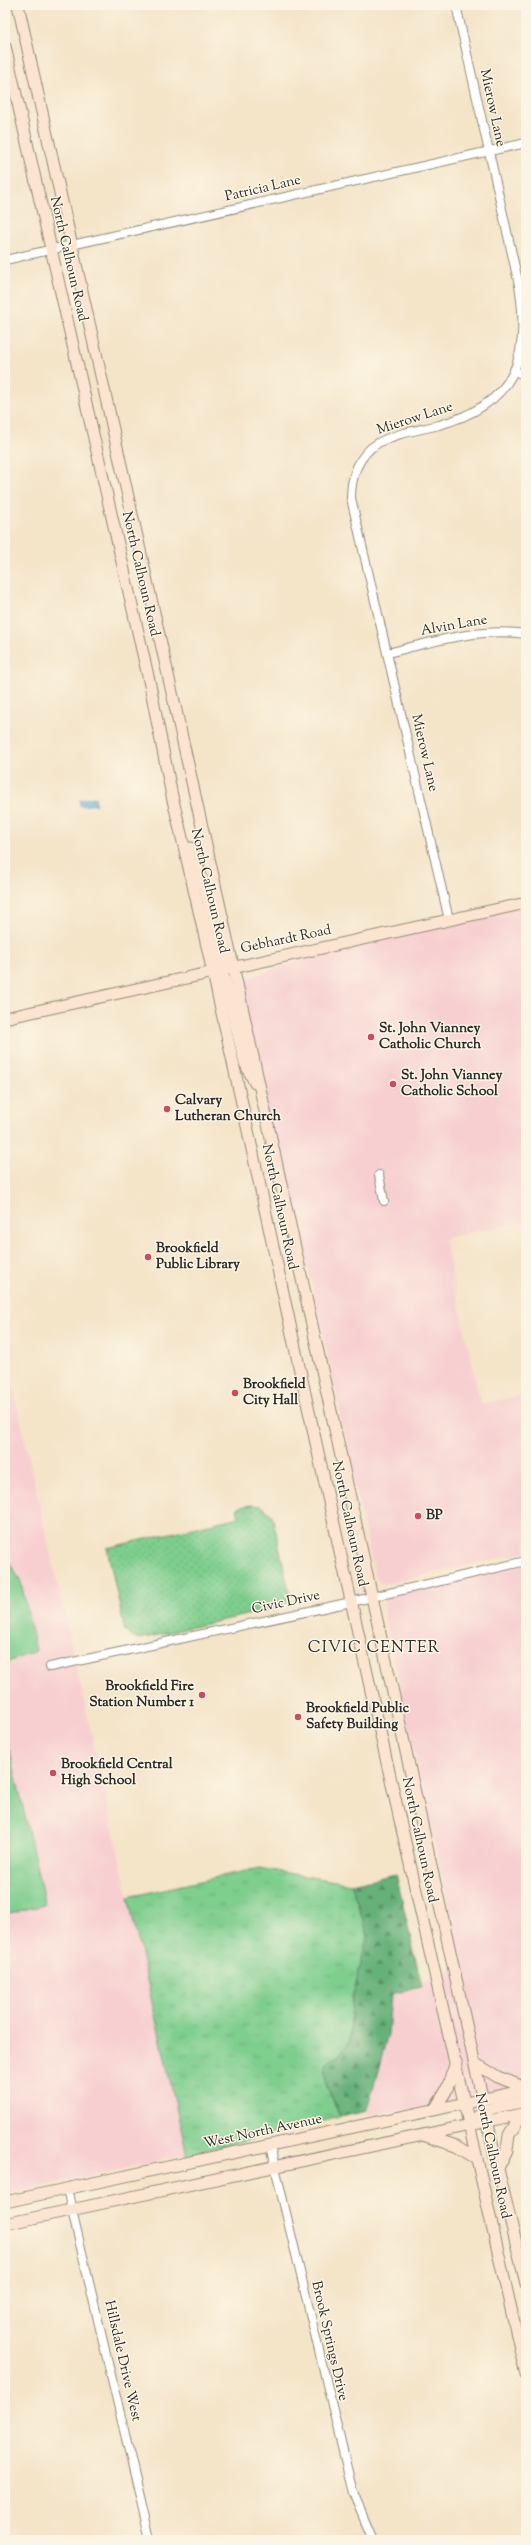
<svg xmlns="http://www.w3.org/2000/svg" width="531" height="2545" font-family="'Sorts Mill Goudy',serif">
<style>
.built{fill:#f7cfd0}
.grass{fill:url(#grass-tufts);stroke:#547c5c}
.forest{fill:url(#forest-firs);stroke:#486e52}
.park{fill:url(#park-dots);stroke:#547c5c}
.garden{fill:#7ece8e;stroke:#547c5c}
.water{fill:url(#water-waves);stroke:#4a7186}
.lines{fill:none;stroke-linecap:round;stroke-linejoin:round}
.street-casing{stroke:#90887a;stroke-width:10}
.secondary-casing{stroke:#90887a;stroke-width:13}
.street{stroke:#fff;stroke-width:8}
.secondary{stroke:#fce5d0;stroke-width:11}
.poi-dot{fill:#d1495b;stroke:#fcf5e5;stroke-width:1.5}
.labels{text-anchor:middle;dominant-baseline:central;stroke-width:3;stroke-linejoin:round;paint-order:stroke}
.street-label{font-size:14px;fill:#2b2b2b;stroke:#fcf5e5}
.poi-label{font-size:14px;font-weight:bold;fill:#2b2b2b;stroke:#fcf5e5;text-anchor:start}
.quarter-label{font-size:16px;letter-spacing:1px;fill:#2b2b2b;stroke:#fcf5e5}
</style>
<defs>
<pattern id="grass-tufts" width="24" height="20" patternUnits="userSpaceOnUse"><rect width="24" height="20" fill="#7ece8e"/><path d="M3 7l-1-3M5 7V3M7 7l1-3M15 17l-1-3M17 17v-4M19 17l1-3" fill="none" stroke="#6db17b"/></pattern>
<pattern id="forest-firs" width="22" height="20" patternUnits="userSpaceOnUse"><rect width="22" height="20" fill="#66b179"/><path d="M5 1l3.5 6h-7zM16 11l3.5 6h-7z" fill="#549063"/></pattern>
<pattern id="park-dots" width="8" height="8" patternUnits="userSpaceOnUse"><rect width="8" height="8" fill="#7ece8e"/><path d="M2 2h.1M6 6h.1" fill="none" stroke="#6db17b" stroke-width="1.8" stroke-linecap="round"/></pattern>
<pattern id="water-waves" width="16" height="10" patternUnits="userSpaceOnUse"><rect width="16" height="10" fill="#68b7e2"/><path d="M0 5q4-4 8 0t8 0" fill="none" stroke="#5695b7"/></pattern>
</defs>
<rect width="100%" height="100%" fill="#fcf5e5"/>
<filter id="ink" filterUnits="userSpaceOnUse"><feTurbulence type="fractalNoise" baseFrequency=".025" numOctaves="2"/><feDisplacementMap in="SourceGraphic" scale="8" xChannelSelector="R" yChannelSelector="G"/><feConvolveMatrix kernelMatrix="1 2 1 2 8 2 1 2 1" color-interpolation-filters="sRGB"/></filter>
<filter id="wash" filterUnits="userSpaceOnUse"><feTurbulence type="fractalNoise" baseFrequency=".012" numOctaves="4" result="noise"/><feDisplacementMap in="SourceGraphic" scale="16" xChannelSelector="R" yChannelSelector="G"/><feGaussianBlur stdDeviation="0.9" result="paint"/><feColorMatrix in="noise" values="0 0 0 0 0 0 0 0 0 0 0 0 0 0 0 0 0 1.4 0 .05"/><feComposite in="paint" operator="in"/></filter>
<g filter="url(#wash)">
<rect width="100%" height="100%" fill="#f4e4c8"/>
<g class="built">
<polygon points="526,903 526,1221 444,1238 481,1404 526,1394 526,1552 389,1583 380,1583 374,1572 309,1269 301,1271 237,985 262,973 379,935"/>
<polygon points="5,1353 187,2155 5,2194"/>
<polygon points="526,1561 526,2090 367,2116 388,2034 391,1994 462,1965 384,1615 385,1594"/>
</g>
<polygon class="grass" points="259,1868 351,1884 368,1935 352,1999 350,2041 339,2055 325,2064 327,2086 340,2117 187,2155 128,1897"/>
<polygon class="forest" points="396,1874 422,1987 391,1994 388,2034 367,2111 340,2117 327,2086 325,2064 339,2055 350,2041 352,1999 368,1935 351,1884"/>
<path class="park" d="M251,1505L261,1506L272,1515L289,1591C290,1599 287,1603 281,1607L140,1639L131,1637L125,1631L107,1548L239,1517L237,1508Z"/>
<g class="garden">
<polygon points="5,1555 21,1582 36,1651 5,1663"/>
<polygon points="10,1750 45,1905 5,1914 5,1751"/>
</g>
<polygon class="water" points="95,797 96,804 80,806 80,800"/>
</g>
<g filter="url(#ink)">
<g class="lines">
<defs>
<g id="street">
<polyline points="5,260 526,143"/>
<polyline points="515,371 526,376"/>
<path d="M387,653C432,642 480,627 526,634"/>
<path d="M449,920L351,498C351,477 358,455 378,443C396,433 419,430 439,425C515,404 531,359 519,285L456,5"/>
<polyline points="379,1175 384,1201"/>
<polyline points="50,1667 351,1602 526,1561"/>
<polyline points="270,2146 353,2493 373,2540"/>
<polyline points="67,2189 150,2540"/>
</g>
<g id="secondary">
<polyline points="18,5 222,916 497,2165 526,2284"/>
<path d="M5,46L150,685L172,796C221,998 263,1203 308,1407C379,1730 452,2053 526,2375"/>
<polyline points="191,848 204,884 221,962 232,967"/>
<polyline points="212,971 221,973 225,980 245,1063 255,1083"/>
<polyline points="5,1018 526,903"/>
<polyline points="476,2064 498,2077 526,2088"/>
<polyline points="435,2109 446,2091 456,2062"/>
<path d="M469,2126C481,2106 505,2106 526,2101"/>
<polyline points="426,2136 456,2146 476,2158"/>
<polyline points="498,2168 507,2150 509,2135 522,2114"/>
<polyline points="5,2202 526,2090"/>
<polyline points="5,2224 526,2113"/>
</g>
</defs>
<use href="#street" class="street-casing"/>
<use href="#secondary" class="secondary-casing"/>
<use href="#street" class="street"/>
<use href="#secondary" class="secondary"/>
</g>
</g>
<g class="poi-dot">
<circle cx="371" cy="1037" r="4"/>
<circle cx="393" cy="1084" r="4"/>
<circle cx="167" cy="1109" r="4"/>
<circle cx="148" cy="1257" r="4"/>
<circle cx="235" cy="1393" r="4"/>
<circle cx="418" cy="1516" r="4"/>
<circle cx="202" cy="1695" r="4"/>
<circle cx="298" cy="1717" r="4"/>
<circle cx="53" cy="1773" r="4"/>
</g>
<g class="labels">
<g class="street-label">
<text transform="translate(492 108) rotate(78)">Mierow Lane</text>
<text transform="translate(263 189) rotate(-13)">Patricia Lane</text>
<text transform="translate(68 259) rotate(77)">North Calhoun Road</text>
<text transform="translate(415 419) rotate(-18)">Mierow Lane</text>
<text transform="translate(140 574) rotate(77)">North Calhoun Road</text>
<text transform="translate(454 626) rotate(-10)">Alvin Lane</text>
<text transform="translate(424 753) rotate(77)">Mierow Lane</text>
<text transform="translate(209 891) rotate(77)">North Calhoun Road</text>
<text transform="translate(286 940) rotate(-12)">Gebhardt Road</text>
<text transform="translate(279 1207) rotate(78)">North Calhoun Road</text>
<text transform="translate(349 1524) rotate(78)">North Calhoun Road</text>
<text transform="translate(286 1603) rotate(-12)">Civic Drive</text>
<text transform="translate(419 1840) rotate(78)">North Calhoun Road</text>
<text transform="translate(263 2132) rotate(-12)">West North Avenue</text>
<text transform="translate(492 2156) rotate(78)">North Calhoun Road</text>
<text transform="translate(329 2341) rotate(77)">Brook Springs Drive</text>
<text transform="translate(122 2361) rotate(77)">Hillsdale Drive West</text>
</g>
<g class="poi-label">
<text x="379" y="1029">St. John Vianney<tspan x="379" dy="16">Catholic Church</tspan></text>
<text x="401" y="1076">St. John Vianney<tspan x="401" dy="16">Catholic School</tspan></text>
<text x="175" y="1101">Calvary<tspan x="175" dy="16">Lutheran Church</tspan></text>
<text x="156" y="1249">Brookfield<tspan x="156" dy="16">Public Library</tspan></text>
<text x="243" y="1385">Brookfield<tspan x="243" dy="16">City Hall</tspan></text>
<text x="426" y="1516">BP</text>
<text x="194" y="1687" text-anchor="end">Brookfield Fire<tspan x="194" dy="16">Station Number 1</tspan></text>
<text x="306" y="1709">Brookfield Public<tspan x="306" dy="16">Safety Building</tspan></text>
<text x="61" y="1765">Brookfield Central<tspan x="61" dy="16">High School</tspan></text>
</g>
<g class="quarter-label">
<text x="374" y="1648">CIVIC CENTER</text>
</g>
</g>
<rect width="531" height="2545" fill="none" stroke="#fcf5e5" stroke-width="20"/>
</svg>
